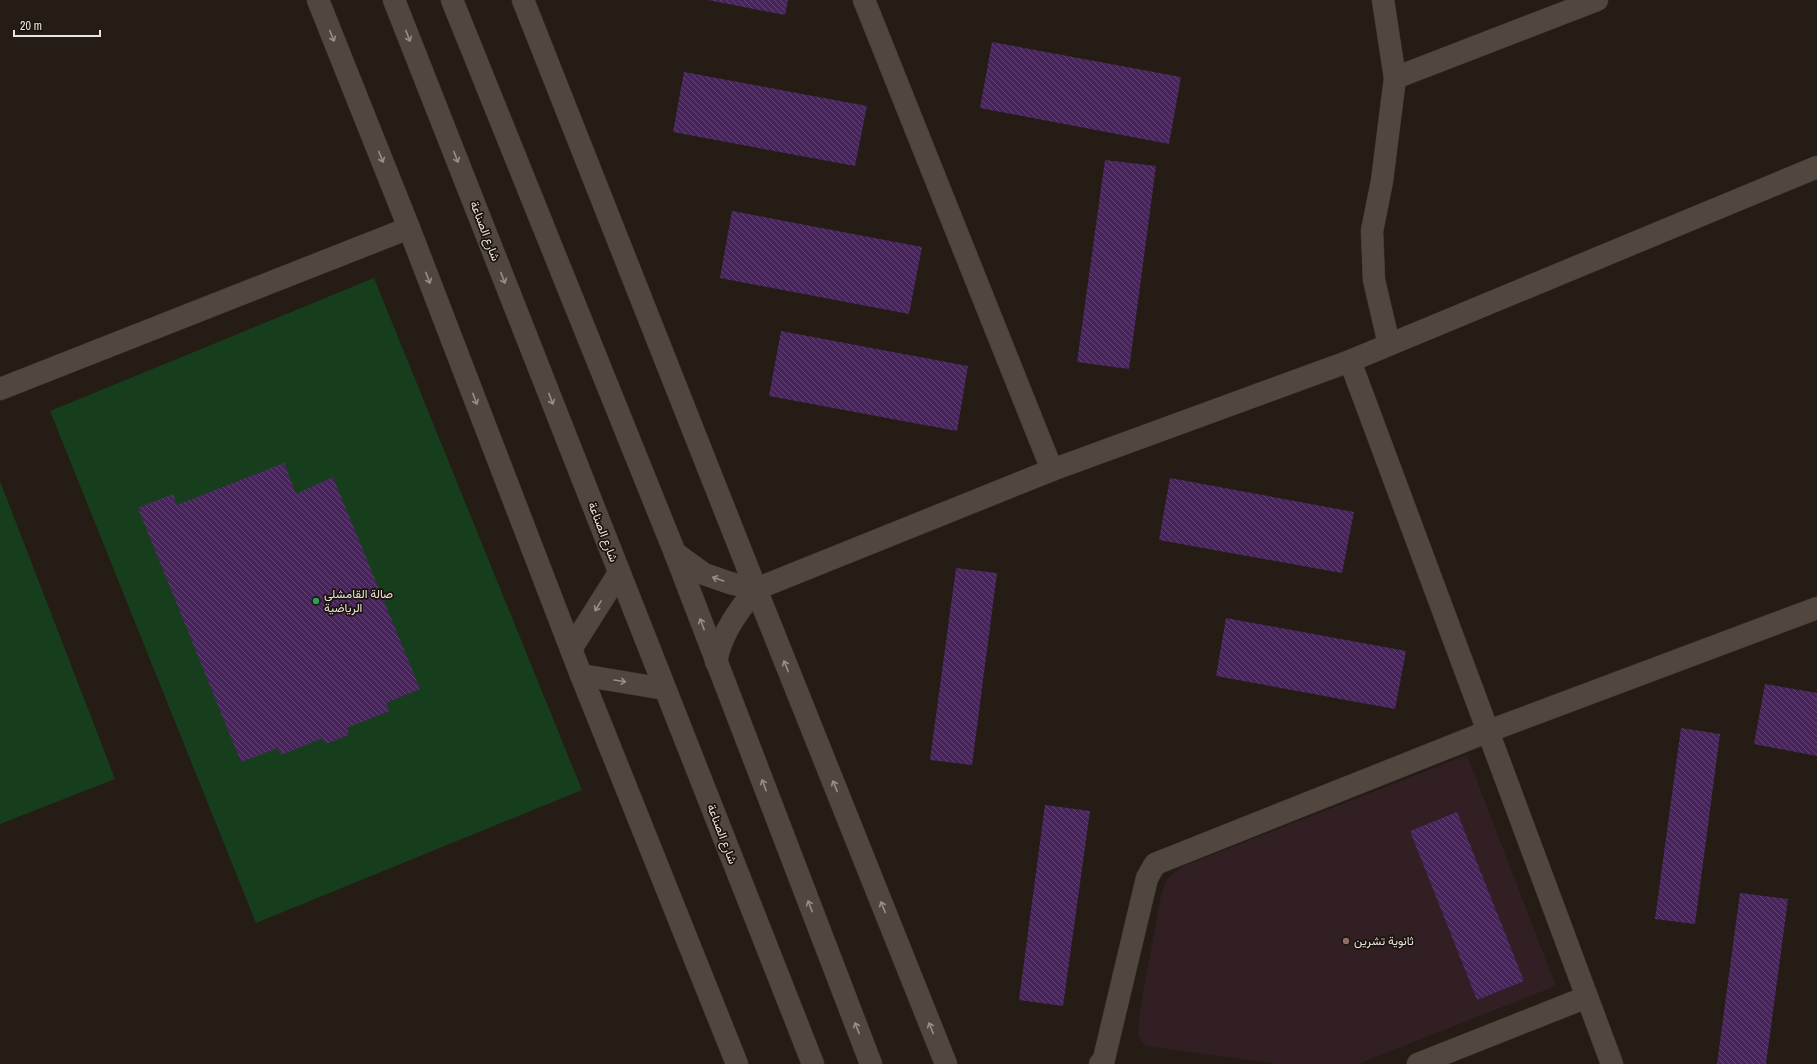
<svg xmlns="http://www.w3.org/2000/svg" width="1817" height="1064" font-family="'Archivo Narrow',Vazirmatn,sans-serif">
<style>
.education{fill:#311f24}
.green{fill:#173e1c}
.building{fill:url(#building-back-hatch)}
.lines{fill:none;stroke-linecap:round;stroke-linejoin:round}
.minor-casing{stroke:#3e3734;stroke-width:23}
.minor{stroke:#51473f;stroke-width:22}
.oneway{stroke:#968e87}
.leisure-dot{fill:#2e9e5b;stroke:#1b130c;stroke-width:1.5}
.education-dot{fill:#8d6e63;stroke:#1b130c;stroke-width:1.5}
.labels{text-anchor:middle;dominant-baseline:central;stroke-width:3.5;stroke-linejoin:round;paint-order:stroke}
.street-label{font-size:12px;fill:#eae4e0;stroke:#1b130c}
.poi-label{font-size:12px;fill:#eae4e0;stroke:#1b130c;text-anchor:start}
</style>
<defs>
<pattern id="building-back-hatch" width="6" height="6" patternUnits="userSpaceOnUse"><rect width="6" height="6" fill="#48245c"/><path d="M-1 5l2 2M0 0l6 6M5-1l2 2" fill="none" stroke="#634473"/></pattern>
</defs>
<rect width="100%" height="100%" fill="#241c15"/>
<polygon class="education" points="1467,755 1556,986 1358,1064 1277,1064 1146,1046 1138,1036 1140,1010 1161,896 1166,881 1174,872 1184,866"/>
<g class="green">
<polygon points="374,278 582,790 256,923 50,411"/>
<polygon points="0,481 115,779 0,824"/>
</g>
<g class="building">
<polygon points="708,0 788,0 785,15"/>
<polygon points="992,42 1181,77 1169,144 980,108"/>
<polygon points="684,72 867,106 855,166 673,132"/>
<polygon points="1105,160 1156,166 1129,369 1077,362"/>
<polygon points="732,211 922,247 909,314 720,278"/>
<polygon points="781,331 968,366 957,431 769,396"/>
<polygon points="284,463 296,494 333,477 420,689 386,703 389,711 347,728 349,735 326,744 323,738 281,755 278,748 241,762 138,508 173,494 177,505"/>
<polygon points="1170,478 1354,512 1342,573 1159,540"/>
<polygon points="956,568 997,573 972,765 930,760"/>
<polygon points="1226,618 1406,651 1395,709 1216,676"/>
<polygon points="1765,684 1817,693 1817,756 1754,744"/>
<polygon points="1681,728 1720,734 1695,924 1655,919"/>
<polygon points="1045,805 1090,811 1063,1006 1019,1000"/>
<polygon points="1457,812 1524,981 1477,1000 1410,831"/>
<polygon points="1740,893 1788,899 1766,1064 1717,1064"/>
</g>
<g class="lines">
<defs>
<g id="minor">
<polyline points="318,0 409,228 581,675 737,1064"/>
<polyline points="394,0 813,1064"/>
<polyline points="452,0 675,553 871,1064"/>
<polyline points="523,0 756,589 946,1064"/>
<polyline points="864,0 1052,470"/>
<polyline points="1383,0 1395,78 1382,181 1372,231 1374,280 1389,344"/>
<polyline points="1395,78 1597,0"/>
<polyline points="1350,361 1612,1064"/>
<polyline points="0,389 409,228"/>
<polyline points="675,553 704,574 730,583 756,589"/>
<polyline points="571,649 619,573"/>
<path d="M716,662C721,634 738,611 756,589L1052,470L1350,361L1817,167"/>
<polyline points="581,675 665,689"/>
<polyline points="1100,1064 1103,1063 1147,878 1155,864 1489,731 1817,608"/>
<polyline points="1418,1064 1587,997"/>
</g>
</defs>
<use href="#minor" class="minor-casing"/>
<use href="#minor" class="minor"/>
</g>
<defs><path id="oneway-shaft" d="M-6 0H5M1.5-3L5.5 0L1.5 3" fill="none" stroke-width="1.6" stroke-linecap="round" stroke-linejoin="round"/></defs>
<g class="oneway">
<use href="#oneway-shaft" transform="translate(332 36) rotate(68)"/>
<use href="#oneway-shaft" transform="translate(408 36) rotate(69)"/>
<use href="#oneway-shaft" transform="translate(381 157) rotate(68)"/>
<use href="#oneway-shaft" transform="translate(456 157) rotate(69)"/>
<use href="#oneway-shaft" transform="translate(428 278) rotate(69)"/>
<use href="#oneway-shaft" transform="translate(503 278) rotate(69)"/>
<use href="#oneway-shaft" transform="translate(475 399) rotate(69)"/>
<use href="#oneway-shaft" transform="translate(551 399) rotate(69)"/>
<use href="#oneway-shaft" transform="translate(718 579) rotate(-161)"/>
<use href="#oneway-shaft" transform="translate(598 606) rotate(122)"/>
<use href="#oneway-shaft" transform="translate(702 624) rotate(-111)"/>
<use href="#oneway-shaft" transform="translate(786 666) rotate(-112)"/>
<use href="#oneway-shaft" transform="translate(620 681) rotate(9)"/>
<use href="#oneway-shaft" transform="translate(764 785) rotate(-111)"/>
<use href="#oneway-shaft" transform="translate(835 786) rotate(-112)"/>
<use href="#oneway-shaft" transform="translate(810 906) rotate(-111)"/>
<use href="#oneway-shaft" transform="translate(883 907) rotate(-112)"/>
<use href="#oneway-shaft" transform="translate(857 1028) rotate(-111)"/>
<use href="#oneway-shaft" transform="translate(931 1028) rotate(-112)"/>
</g>
<circle class="leisure-dot" cx="316" cy="601" r="4"/>
<circle class="education-dot" cx="1346" cy="941" r="4"/>
<g class="labels">
<g class="street-label">
<text transform="translate(485 231) rotate(69)">شارع الصناعة</text>
<text transform="translate(603 532) rotate(69)">شارع الصناعة</text>
<text transform="translate(722 834) rotate(69)">شارع الصناعة</text>
</g>
<g class="poi-label">
<text x="324" y="594">صالة القامشلي<tspan x="324" dy="14">الرياضية</tspan></text>
<text x="1354" y="941">ثانوية تشرين</text>
</g>
</g>
<path d="M14 30v6h86v-6" fill="none" stroke="#eae4e0" stroke-width="2"/>
<text x="20" y="30" font-size="12" fill="#eae4e0" stroke="#1b130c" stroke-width="3" paint-order="stroke">20 m</text>
</svg>
